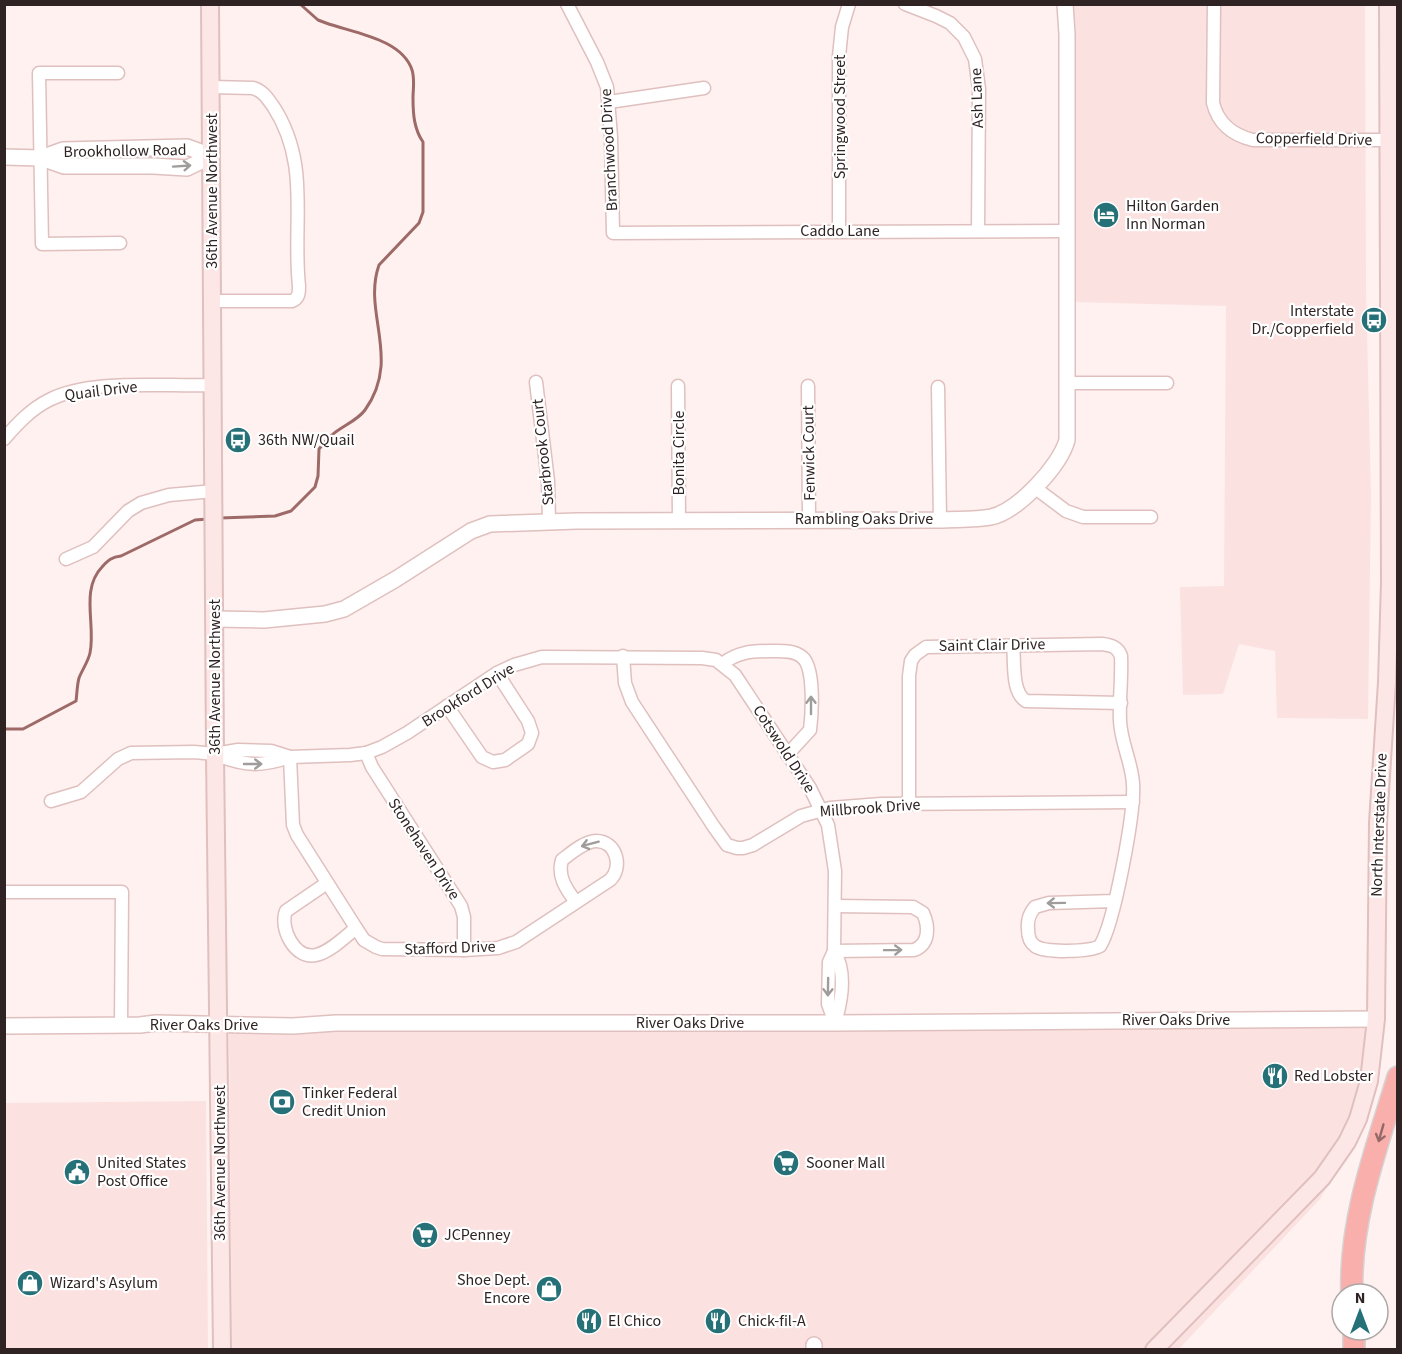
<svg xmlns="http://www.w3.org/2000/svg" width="1402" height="1354" font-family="'Source Sans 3',sans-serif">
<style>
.built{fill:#fbe2e1}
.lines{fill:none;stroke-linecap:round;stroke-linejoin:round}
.stream{stroke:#9d6a68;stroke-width:3}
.minor-casing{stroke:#dfc0be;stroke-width:15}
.tertiary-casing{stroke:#dfc0be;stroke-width:18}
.secondary-casing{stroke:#dfc0be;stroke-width:20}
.motorway-casing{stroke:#d5d3d3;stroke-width:24}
.minor{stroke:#fff;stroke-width:12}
.tertiary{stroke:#fff;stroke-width:15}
.secondary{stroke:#fde7e6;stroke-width:16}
.motorway{stroke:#f9afab;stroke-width:21}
.oneway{stroke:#a19c9c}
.oneway2{stroke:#946967}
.labels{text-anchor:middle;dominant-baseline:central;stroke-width:4.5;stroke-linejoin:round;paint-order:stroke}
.street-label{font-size:16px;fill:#2f2323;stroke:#fff}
.poi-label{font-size:16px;fill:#2f2323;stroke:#fff;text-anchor:start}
</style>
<rect width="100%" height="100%" fill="#fef1f0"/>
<g class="built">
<polygon points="1071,5 1365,5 1366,289 1371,495 1368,719 1277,718 1275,651 1239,644 1223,694 1183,695 1180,587 1224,586 1226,306 1073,302"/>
<polygon points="1383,1024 1382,1051 1363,1127 1320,1199 1178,1350 232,1349 229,1026"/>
<polygon points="206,1101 208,1349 5,1349 5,1103"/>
</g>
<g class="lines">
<g class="stream">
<path d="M220,518L275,516L291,511L315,487L318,476L319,449C323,444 327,439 332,435C342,426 357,421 365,410C402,358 362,313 379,265L419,223L423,212V142C414,129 413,114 413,98C413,89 415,79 412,70C402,39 354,33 326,23L318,20L300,4"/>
<path d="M4,729H23L76,701C77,694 77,685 79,678C82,670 88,662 90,653C96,625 80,590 102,567C108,560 112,557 121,556L195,520L208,519"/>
</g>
<defs>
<g id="minor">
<polyline points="567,4 597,62 607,87 611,137 613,233 1067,231"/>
<polyline points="905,4 936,16 950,23 964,37 975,59 979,89 978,231"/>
<path d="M1214,4L1213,103C1218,123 1232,135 1253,140H1388"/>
<polyline points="118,73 39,73 42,244 120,243"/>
<path d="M211,87L253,88C263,91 267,98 273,106C311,164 292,222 299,286C299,293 299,298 292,301H213"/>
<polyline points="609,102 704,88"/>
<polyline points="839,231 839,56 842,27 849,4"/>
<polyline points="536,382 548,481 549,521"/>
<polyline points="1068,383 1167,383"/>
<polyline points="678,386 679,521"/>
<polyline points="808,386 809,519"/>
<polyline points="938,387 940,520"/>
<path d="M4,439C17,424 31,409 49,400C91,378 165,387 213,385"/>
<polyline points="1034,487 1066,511 1083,517 1151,517"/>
<polyline points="66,559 93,547 128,511 141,503 169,495 214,491"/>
<path d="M1013,645C1015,661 1011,692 1026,701L1121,703"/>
<polyline points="623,656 625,683 632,702 714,827 727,845 737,848 743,848 753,845 801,816 830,808 881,804 1133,802"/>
<path d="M722,664C738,652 751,651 771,651C781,651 794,650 802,657C815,667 812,714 810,730L787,755"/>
<polyline points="447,706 482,757 493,762 505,760 528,744 532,733 528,721 497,673"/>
<polyline points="366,753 372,767 461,906 464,917 464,950"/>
<path d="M216,755C246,766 260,767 290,757"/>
<path d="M290,757L293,825L297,835L356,928L364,940L376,947L382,949L464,950L498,948L516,942L610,880C623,868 617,841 596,841C585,841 571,853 562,860C557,876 566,889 576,902"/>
<polyline points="51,801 81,792 118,759 131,753 194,752 215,754 238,750 271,751 290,757 350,755 366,753 382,747 407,733 497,673 514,665 542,657 702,658 716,660 735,675 810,788 828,825 835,871 834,951 829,962 828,1004 835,1023"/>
<path d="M909,804V676L911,661L915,655L926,647L1102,644C1111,645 1118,647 1121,656C1122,678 1119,700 1120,721C1121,743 1132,763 1133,784C1135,812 1114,924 1100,946C1089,952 1045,953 1035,946C1029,942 1028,936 1028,929C1027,920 1029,914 1035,907L1049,903L1114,901"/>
<path d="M327,883L286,911C279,928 295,960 316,955C330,952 345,937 356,928"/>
<polyline points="4,892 122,892 121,1025"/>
<path d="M834,951L914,950C930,944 929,926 923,913L913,907L835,906"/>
<path d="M834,951C847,972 842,1000 835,1023"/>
</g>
<g id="tertiary">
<polyline points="4,157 41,158 64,166 153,166 187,168 212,156"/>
<polyline points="41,158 63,150 187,147 212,156"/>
<path d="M215,619L264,620L325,614L344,609L396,579L471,531L490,524L577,521L940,520C957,519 975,520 991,517C1018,511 1060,466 1067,440V34L1065,4"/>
<polyline points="4,1026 140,1025 156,1023 293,1026 336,1023 835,1023 1376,1019"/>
<polyline points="814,1345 814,1350"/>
</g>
<g id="secondary">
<polyline points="210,4 215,754 222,1350"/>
<polyline points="1154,1350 1322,1178 1347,1142 1358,1119 1369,1081 1376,1019 1378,823 1387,682 1390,582 1388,4"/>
</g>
<g id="motorway">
<path d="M1352,1294C1349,1220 1377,1147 1398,1077"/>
<polyline points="1354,1330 1354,1350"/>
</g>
</defs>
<use href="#minor" class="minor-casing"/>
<use href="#tertiary" class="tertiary-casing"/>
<use href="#secondary" class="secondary-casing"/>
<use href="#motorway" class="motorway-casing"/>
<use href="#minor" class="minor"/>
<use href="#tertiary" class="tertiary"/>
<use href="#secondary" class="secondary"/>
<use href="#motorway" class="motorway"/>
</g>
<defs><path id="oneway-shaft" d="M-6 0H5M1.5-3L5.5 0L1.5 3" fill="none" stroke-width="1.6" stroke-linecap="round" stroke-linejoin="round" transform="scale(1.5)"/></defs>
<g class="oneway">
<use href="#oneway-shaft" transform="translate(182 166) rotate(-4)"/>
<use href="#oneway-shaft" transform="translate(811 705) rotate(-90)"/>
<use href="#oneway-shaft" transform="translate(253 764)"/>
<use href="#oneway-shaft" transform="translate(590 844) rotate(165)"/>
<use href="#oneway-shaft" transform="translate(1056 903) rotate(179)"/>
<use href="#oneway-shaft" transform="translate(893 950) rotate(-1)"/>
<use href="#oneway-shaft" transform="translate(828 987) rotate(91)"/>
</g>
<use class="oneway2" href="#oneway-shaft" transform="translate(1381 1133) rotate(106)"/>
<defs>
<symbol id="hotel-disc" viewBox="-11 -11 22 22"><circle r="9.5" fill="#267177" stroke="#fff"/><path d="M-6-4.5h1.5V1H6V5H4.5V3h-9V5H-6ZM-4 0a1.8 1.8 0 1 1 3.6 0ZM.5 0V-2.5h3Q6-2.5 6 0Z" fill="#fff"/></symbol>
<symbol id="bus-disc" viewBox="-11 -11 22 22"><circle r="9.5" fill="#267177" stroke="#fff"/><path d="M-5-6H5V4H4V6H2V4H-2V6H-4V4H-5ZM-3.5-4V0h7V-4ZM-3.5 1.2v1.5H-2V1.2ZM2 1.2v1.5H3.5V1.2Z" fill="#fff"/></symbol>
<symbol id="restaurant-disc" viewBox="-11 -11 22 22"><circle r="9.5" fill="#267177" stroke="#fff"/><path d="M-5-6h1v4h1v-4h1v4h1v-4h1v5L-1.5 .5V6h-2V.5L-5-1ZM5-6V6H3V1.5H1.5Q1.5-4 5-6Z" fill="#fff"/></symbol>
<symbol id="bank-disc" viewBox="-11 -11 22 22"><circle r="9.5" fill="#267177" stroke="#fff"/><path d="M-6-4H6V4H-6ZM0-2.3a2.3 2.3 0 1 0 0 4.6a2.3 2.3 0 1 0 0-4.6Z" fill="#fff"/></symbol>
<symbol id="supermarket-disc" viewBox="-11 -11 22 22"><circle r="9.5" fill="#267177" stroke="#fff"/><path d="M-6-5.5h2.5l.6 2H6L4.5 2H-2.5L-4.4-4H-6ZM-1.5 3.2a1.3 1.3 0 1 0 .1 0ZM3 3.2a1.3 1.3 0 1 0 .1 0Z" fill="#fff"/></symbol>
<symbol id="civic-disc" viewBox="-11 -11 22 22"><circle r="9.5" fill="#267177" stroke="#fff"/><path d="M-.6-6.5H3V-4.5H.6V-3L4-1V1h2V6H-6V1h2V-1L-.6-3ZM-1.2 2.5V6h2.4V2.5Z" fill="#fff"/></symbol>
<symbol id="shop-disc" viewBox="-11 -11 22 22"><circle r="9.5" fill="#267177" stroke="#fff"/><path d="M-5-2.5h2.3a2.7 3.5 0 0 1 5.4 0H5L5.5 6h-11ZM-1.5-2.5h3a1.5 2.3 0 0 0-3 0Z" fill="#fff"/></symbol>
</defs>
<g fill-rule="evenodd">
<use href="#hotel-disc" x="1091" y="200" width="30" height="30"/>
<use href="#bus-disc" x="1359" y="305" width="30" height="30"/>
<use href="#bus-disc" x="223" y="425" width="30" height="30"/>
<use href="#restaurant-disc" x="1260" y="1061" width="30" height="30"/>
<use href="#bank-disc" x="267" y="1087" width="30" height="30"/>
<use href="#supermarket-disc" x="771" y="1148" width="30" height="30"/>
<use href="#civic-disc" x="62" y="1157" width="30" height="30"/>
<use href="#supermarket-disc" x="410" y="1220" width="30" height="30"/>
<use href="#shop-disc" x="15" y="1268" width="30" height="30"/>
<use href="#shop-disc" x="534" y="1274" width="30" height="30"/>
<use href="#restaurant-disc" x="574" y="1306" width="30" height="30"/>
<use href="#restaurant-disc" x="703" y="1306" width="30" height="30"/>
</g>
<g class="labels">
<g class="street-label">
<text transform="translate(977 98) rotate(-92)">Ash Lane</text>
<text transform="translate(840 117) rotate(-90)">Springwood Street</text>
<text transform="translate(1314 139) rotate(1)">Copperfield Drive</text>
<text transform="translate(609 150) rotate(-93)">Branchwood Drive</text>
<text transform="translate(125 151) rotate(-1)">Brookhollow Road</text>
<text transform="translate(212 191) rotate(-90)">36th Avenue Northwest</text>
<text x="840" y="231">Caddo Lane</text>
<text transform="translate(101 391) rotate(-7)">Quail Drive</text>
<text transform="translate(543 452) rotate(-96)">Starbrook Court</text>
<text transform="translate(679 453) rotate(-90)">Bonita Circle</text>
<text transform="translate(809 453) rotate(-91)">Fenwick Court</text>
<text x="864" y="519">Rambling Oaks Drive</text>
<text transform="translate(992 645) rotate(-1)">Saint Clair Drive</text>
<text transform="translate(215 677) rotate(-90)">36th Avenue Northwest</text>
<text transform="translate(468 695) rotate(-32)">Brookford Drive</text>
<text transform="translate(784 749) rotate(57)">Cotswold Drive</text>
<text transform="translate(870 808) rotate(-4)">Millbrook Drive</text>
<text transform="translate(1379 825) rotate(-88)">North Interstate Drive</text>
<text transform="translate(424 849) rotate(57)">Stonehaven Drive</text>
<text transform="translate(450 948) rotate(-2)">Stafford Drive</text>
<text x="1176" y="1020">River Oaks Drive</text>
<text x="690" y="1023">River Oaks Drive</text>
<text x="204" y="1025">River Oaks Drive</text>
<text transform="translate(220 1163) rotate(-90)">36th Avenue Northwest</text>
</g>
<g class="poi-label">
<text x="1126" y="206">Hilton Garden<tspan x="1126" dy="18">Inn Norman</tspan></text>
<text x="1354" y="311" text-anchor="end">Interstate<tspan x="1354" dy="18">Dr./Copperfield</tspan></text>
<text x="258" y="440">36th NW/Quail</text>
<text x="1294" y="1076">Red Lobster</text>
<text x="302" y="1093">Tinker Federal<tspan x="302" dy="18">Credit Union</tspan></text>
<text x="97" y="1163">United States<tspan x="97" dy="18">Post Office</tspan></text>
<text x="806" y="1163">Sooner Mall</text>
<text x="444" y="1235">JCPenney</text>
<text x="530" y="1280" text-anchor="end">Shoe Dept.<tspan x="530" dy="18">Encore</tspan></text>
<text x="50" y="1283">Wizard's Asylum</text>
<text x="608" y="1321">El Chico</text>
<text x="738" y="1321">Chick-fil-A</text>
</g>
</g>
<rect width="1402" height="1354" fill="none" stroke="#2f2323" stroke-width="12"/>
<g transform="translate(1360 1312)"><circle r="28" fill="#ffffff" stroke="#aca7a7" stroke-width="1.5"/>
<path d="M0-4.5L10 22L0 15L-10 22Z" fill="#267177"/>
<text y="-9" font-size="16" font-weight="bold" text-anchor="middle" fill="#2f2323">N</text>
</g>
</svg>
